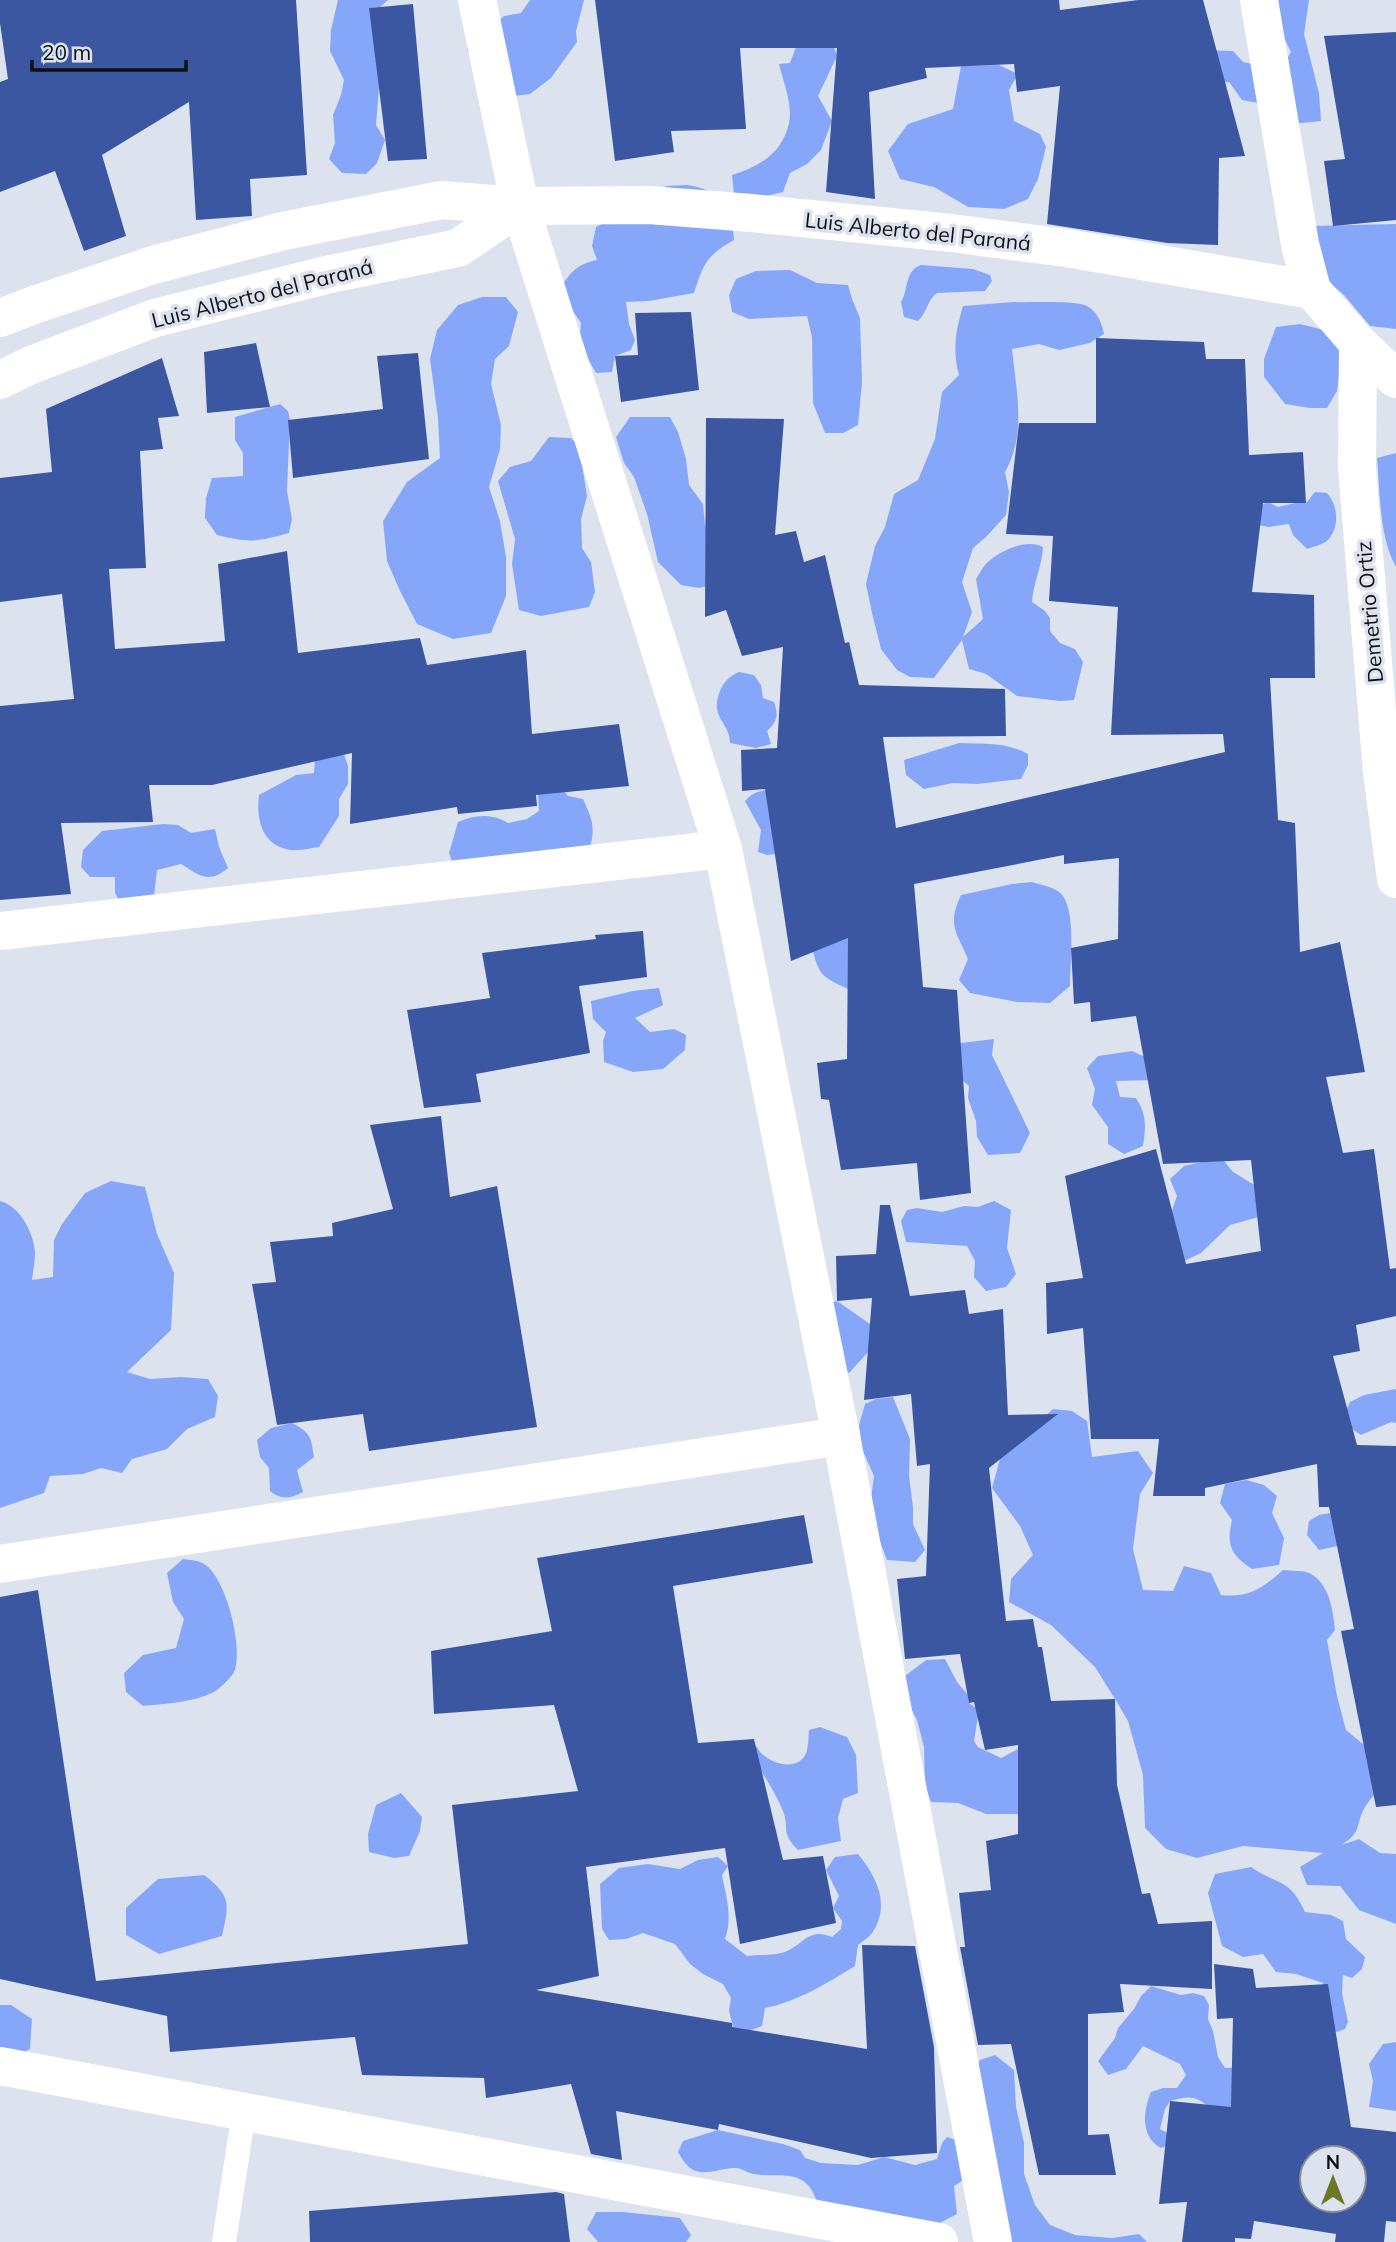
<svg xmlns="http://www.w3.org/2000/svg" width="1396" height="2242" font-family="Mulish,sans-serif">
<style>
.forest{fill:#86a7f9}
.building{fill:#3c57a2;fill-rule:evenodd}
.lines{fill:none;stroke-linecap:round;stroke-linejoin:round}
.service{stroke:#fff;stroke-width:24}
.minor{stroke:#fff;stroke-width:38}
.labels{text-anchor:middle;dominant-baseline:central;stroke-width:7;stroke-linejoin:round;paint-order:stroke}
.street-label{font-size:21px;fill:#0f1014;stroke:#dde3ee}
</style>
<rect width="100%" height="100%" fill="#dde3ee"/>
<g class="forest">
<polygon points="338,0 388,0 380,7 370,8 379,87 376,125 385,140 377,163 366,174 342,173 329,159 335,143 333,115 341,95 344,80 330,51 331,30"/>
<polygon points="530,0 584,0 576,31 577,42 551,78 530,94 506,97 486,81 467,50 504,16 521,13"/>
<polygon points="1269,0 1309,0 1304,34 1319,93 1321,121 1283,125 1263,104 1242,100 1229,82 1204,83 1168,49 1233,51 1243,62 1263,66 1270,89 1291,52 1267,4"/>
<path d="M828,29L837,56L818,96L832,121L821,150L807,164L790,173L783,192L758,198L734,194L732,175C760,166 782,154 789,123C793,105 783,81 779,64L790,63L800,36Z"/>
<polygon points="999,65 1018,74 1009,90 1014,121 1040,134 1046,147 1038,179 1028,199 1004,209 968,207 934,187 900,179 888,151 908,124 953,109 961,66"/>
<path d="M687,185C721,190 732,206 734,240C706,256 704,263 694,293L649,301L626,302L629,324L635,340L631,350L615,356L612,372L596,373L583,350L580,335L581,323L559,291C569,273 577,264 597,260L592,246L596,227L609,220L648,214L666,186Z"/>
<polygon points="1396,224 1396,329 1370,326 1344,295 1320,275 1311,226"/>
<path d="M921,265L973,269L990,275L992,281L985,291L937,293C927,300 928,311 918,321L904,317L901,302C909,289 904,271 921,265Z"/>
<polygon points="790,270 817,283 848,285 852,299 860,318 862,382 858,425 843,433 825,433 813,403 812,337 807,316 749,319 732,312 729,295 736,279 756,271"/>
<polygon points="482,297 506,297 518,312 509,346 495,359 491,384 501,425 500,449 489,487 500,521 506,557 506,596 491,633 453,639 417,624 400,591 387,561 383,521 407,482 440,458 438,418 430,359 437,330 458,305"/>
<path d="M1013,302C1030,303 1074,300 1087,306C1097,311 1102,323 1104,334L1090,343L1059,350L1039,344L1012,349C1016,390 1027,434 1005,472L1009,492L1006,515L986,537L973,548L962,582L972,612L963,637L983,619L976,579C979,575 982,568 985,565C998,551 1026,538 1043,547C1042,567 1033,583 1032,602L1045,611L1050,618V631L1060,643L1075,649L1083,662L1074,700L1060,701L1017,696L986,674L969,669L962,640L934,678L910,677L897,670L881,649L872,613L866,584L875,546L885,527L894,494L918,480L935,439L942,392L959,375C952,351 956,329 963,306Z"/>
<polygon points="1300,324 1328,331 1342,354 1337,391 1327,408 1310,408 1285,404 1264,377 1264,359 1276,327"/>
<path d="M280,404L288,411L290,420L287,491L292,519L289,533C256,542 250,543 217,535L205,518L206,498L212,478L243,476V453L235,440V417Z"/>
<polygon points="630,417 670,417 678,432 686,459 689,485 703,504 705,525 720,545 716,584 699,588 681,585 658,562 647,514 634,477 624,463 616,437"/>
<polygon points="549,437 571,438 579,446 587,496 581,519 582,548 591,562 595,592 589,607 541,616 519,610 512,564 515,539 498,481 510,467 531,461"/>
<path d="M1396,453V567C1379,537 1380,491 1377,458Z"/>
<path d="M1315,492L1327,493C1338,505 1340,527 1328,540C1323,545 1314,546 1307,549L1293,535L1289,524L1269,527L1252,524V510L1268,502L1278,507L1295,503H1306Z"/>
<path d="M739,672L754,675L761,685L763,698L774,702C779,715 777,722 767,731L771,744L756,748L730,743C730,722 709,718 720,691C724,681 730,676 739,672Z"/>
<path d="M959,743C983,744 1007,742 1028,754V765L1021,779L977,784L953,783L924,789L906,775L904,760Z"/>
<path d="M344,754L348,766V784L339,799V816L319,847C311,848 300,851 291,850C262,846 256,820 259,795L296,775L314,773L315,759Z"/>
<path d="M561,787L568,796L583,799C594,822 596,831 587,856L454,868L449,853L458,822C475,815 491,813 508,823L527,819L539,811L538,794Z"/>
<path d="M779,789L792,852L767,855L758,852L761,830L745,801C754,790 765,790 779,789Z"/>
<path d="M163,824L178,825L191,833L215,829L219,847L228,868C209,884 200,876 181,864L157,870L153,905H122L115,893V877H90L81,867L83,850L102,831Z"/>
<path d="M1032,882C1041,885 1057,887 1063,896C1076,914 1070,963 1070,986L1050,1003L1017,1002L970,993L959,980L968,959C956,931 947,925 961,895L1012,884Z"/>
<path d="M858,928L848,989C822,977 818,975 812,946Z"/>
<polygon points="659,988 663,1005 635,1018 650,1032 674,1029 686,1035 685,1050 663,1069 633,1072 604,1062 603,1041 606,1032 593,1019 591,1001 633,991"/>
<polygon points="994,1039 992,1055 1030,1133 1020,1153 988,1155 977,1137 976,1121 968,1098 969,1086 956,1075 953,1044"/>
<path d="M1166,1049L1156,1080L1116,1081L1120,1097L1136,1098C1147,1115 1146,1127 1143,1146L1124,1154L1108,1144V1127L1092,1105L1095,1089L1087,1068L1098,1056L1132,1051L1143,1056Z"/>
<polygon points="1224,1161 1233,1172 1261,1189 1262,1216 1230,1225 1201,1253 1174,1266 1172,1210 1177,1196 1170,1179 1184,1166 1202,1162"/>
<path d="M111,1181L145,1187L157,1234L174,1273L171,1330L127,1372L150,1379L181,1377L208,1379L218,1396L215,1417L187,1429L167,1449L132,1459L122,1473L101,1468L83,1474L50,1476L44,1493L0,1508V1201C20,1206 34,1233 35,1253C35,1262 33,1271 32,1280L53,1277L54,1240L62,1224L85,1193Z"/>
<polygon points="994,1201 1011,1210 1007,1248 1016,1274 1006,1287 986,1291 974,1277 975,1261 967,1246 906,1242 901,1221 907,1210 917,1208 942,1212 964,1206 978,1207"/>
<polygon points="837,1301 870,1324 870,1350 849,1373 819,1363 815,1307"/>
<polygon points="1396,1389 1396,1423 1391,1422 1361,1435 1349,1427 1345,1413 1350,1402 1364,1395"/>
<polygon points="893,1397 910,1439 909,1476 913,1507 913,1524 925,1550 915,1562 887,1560 869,1513 874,1476 862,1449 859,1425 865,1404 876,1399"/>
<path d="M1053,1409L1072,1411L1087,1421L1092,1457L1138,1451L1153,1473L1140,1494L1133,1549L1143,1590L1173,1591L1184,1566L1211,1573L1221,1595C1249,1598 1263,1588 1283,1570C1291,1571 1305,1570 1311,1574C1330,1585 1333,1611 1335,1630L1327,1640L1337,1696L1346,1730L1375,1754L1380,1788C1375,1794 1369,1800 1365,1807C1354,1826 1364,1831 1341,1845L1359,1839L1380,1853L1396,1854V1924L1359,1910L1340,1886L1307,1885L1300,1867L1323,1853L1243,1846L1197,1858L1166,1849L1145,1828L1143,1775L1128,1721L1115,1699L1095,1667L1051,1625L1009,1602L1011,1579L1033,1555L1020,1526L992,1488L1000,1459Z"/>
<path d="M292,1423C311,1433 311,1437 314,1457L297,1470L303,1492C290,1499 281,1500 270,1491L269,1468L260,1457L257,1440L271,1428Z"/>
<path d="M1246,1480L1264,1485L1277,1496L1272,1513L1284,1538L1279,1565L1252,1569C1231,1555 1226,1545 1232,1520L1220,1503L1225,1484Z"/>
<polygon points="1336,1512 1342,1545 1319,1550 1307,1535 1309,1521 1319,1515"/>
<path d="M183,1559C189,1560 199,1560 204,1564C226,1577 243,1646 235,1670C233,1676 222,1686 217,1690C199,1702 164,1704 143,1706L126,1692L124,1673L143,1655L176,1648L184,1619L173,1602L167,1573Z"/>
<polygon points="945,1659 957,1682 968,1695 969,1703 979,1710 974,1741 978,1747 1001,1758 1018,1749 1040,1747 1039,1808 1018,1814 986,1814 958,1803 931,1802 925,1785 924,1747 917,1720 910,1707 905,1676 926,1660"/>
<path d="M820,1727L847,1737L856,1755L858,1793L843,1799L838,1818L841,1841L798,1850C780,1832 790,1830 783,1811C773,1787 757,1765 744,1744L757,1747C764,1762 793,1772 804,1757C809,1750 808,1738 809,1730Z"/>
<polygon points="401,1793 422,1817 420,1831 409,1856 394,1858 369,1852 368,1834 376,1805"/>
<path d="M858,1854C876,1876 890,1903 874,1930C871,1936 863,1941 858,1945L855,1966C827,1983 797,2002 765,2008L762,2026L751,2030L743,2041L736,2038L729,2011L731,1998L723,1984L703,1974L690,1964L675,1944L643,1933L626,1939L609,1940L602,1929L600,1884L619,1868L648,1864L680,1869L698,1860L718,1857L728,1866L722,1875C726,1897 733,1916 725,1939L747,1956C758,1954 771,1956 781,1953C803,1948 806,1926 832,1937L841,1929L842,1921L833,1908L839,1896L826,1870L835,1857Z"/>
<path d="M1251,1867C1278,1886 1289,1877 1305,1912L1331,1915L1343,1921L1346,1939L1365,1957L1362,1969L1352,1978L1343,1975L1342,1993L1348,2022L1345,2029L1337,2032L1325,2027L1323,1983L1296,1974L1276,1972L1263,1954L1243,1957L1222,1946L1208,1893L1215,1874Z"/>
<path d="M204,1875C232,1896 229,1905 222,1936L159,1954L126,1935V1908L158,1879Z"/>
<path d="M1151,1986L1181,1995L1193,1993L1204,1996L1209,2005L1208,2019L1213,2031L1218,2057L1225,2068L1241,2067L1239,2106L1211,2109C1195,2095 1189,2096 1170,2101L1165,2109L1160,2129L1171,2135L1169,2145L1161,2148C1140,2137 1143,2111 1151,2092L1163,2088H1177L1186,2075L1180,2064L1143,2046L1126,2069L1108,2075L1098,2061L1115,2038L1118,2028L1134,2009L1141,1996Z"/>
<polygon points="0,2005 11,2005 32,2019 30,2049 0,2064"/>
<polygon points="1396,2042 1396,2111 1369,2107 1373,2081 1369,2064 1383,2044"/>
<polygon points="995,2055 1014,2070 1016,2107 1024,2143 1024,2174 1035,2205 1050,2225 1075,2235 1112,2238 1139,2234 1147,2242 1003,2242 969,2080 980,2060"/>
<path d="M718,2130L783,2144L800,2150L805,2158L821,2163L858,2165L884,2157L915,2165L937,2159L942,2143L947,2137L962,2142L965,2179L954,2186L957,2214L934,2226L817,2202C805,2166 782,2179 754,2174C747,2173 741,2167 734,2168C723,2168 707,2175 696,2171C687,2168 683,2160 678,2152L683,2141Z"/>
<polygon points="596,2212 623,2212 680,2218 691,2235 686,2242 598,2242 587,2229"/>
</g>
<g class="building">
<polygon points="0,0 296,0 307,175 250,179 252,216 196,220 189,102 102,155 126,236 84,251 55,171 0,192 0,82 8,79 0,23"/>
<polygon points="595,0 1059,0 1060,10 1138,0 1203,0 1245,156 1219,158 1218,245 1167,243 1047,224 1060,86 1017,92 1014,64 925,68 927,78 869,92 875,199 826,192 837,48 740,48 746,129 671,131 674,152 615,161"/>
<polygon points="413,4 427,159 388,161 369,8"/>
<polygon points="1396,32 1396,220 1333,226 1324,161 1345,159 1324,36"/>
<polygon points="691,312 699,390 621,402 615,356 638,355 635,313"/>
<polygon points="1096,338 1204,342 1206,359 1245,359 1249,455 1303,452 1306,503 1263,503 1252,592 1314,595 1315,678 1270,678 1278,820 1295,823 1300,952 1340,942 1365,1072 1326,1077 1343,1153 1374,1149 1390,1269 1396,1268 1396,1316 1356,1325 1360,1351 1333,1356 1357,1445 1396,1446 1396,1805 1376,1807 1341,1631 1354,1629 1329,1507 1319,1507 1317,1464 1205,1488 1205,1496 1153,1496 1159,1439 1091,1439 1083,1328 1047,1334 1046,1283 1083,1278 1065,1176 1156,1149 1186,1264 1261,1251 1251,1160 1163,1164 1136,1016 1091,1022 1090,1002 1074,1004 1071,948 1118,939 1119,858 1064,864 1064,855 914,884 923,987 957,990 971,1193 920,1200 917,1163 841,1170 829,1100 821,1099 817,1063 847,1059 848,938 791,961 765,789 742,791 741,750 777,748 783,647 742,656 726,610 705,617 706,418 784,419 775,535 796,531 804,562 825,555 845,643 849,642 859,685 1005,689 1006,736 883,737 896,828 1225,752 1223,734 1111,735 1118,607 1049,601 1053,536 1006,534 1019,423 1096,423"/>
<polygon points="256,343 270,407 207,413 204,352"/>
<polygon points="418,353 429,459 293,478 288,420 383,409 377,356"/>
<polygon points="162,358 179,416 158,418 163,449 140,451 146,568 109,569 115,649 225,641 218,564 287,551 298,653 420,638 427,665 526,650 532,734 619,724 629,786 536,795 537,806 458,814 457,807 350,824 352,753 212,785 149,785 153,822 61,823 71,894 0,900 0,706 74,699 62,594 0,602 0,478 52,472 46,409"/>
<polygon points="643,931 647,977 579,986 590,1053 476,1074 481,1102 424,1108 407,1010 490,998 482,953 596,939 595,935"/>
<polygon points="441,1116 450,1197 497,1186 537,1427 369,1451 363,1414 277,1425 252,1284 276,1282 270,1242 333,1236 332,1223 393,1209 370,1125"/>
<polygon points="880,1205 890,1205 910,1296 965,1290 969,1314 1003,1309 1008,1415 1058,1414 989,1468 1006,1621 1033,1619 1038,1647 1042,1647 1051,1701 1115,1699 1117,1785 1142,1894 1150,1893 1158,1924 1212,1921 1212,1989 1120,1984 1124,2012 1088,2014 1088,2135 1109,2134 1116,2175 1039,2175 1011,2044 978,2045 960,1947 965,1947 959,1893 991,1890 986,1841 1018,1834 1018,1745 985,1750 974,1702 969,1703 960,1654 905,1659 897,1579 926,1576 930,1464 917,1466 911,1394 864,1400 872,1298 837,1301 836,1256 876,1254"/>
<polygon points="804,1515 813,1563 673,1586 698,1743 754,1739 783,1860 823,1856 836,1923 740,1944 725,1848 586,1867 599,1976 536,1990 732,2023 732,2027 867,2049 862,1945 915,1946 934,2047 937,2153 871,2158 719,2124 718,2130 616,2111 622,2160 591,2154 571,2084 486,2098 484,2078 362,2075 355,2037 170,2052 167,2016 0,1979 0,1597 38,1590 96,1981 468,1944 452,1805 578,1791 554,1705 434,1714 431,1651 552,1631 537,1558"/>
<path d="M1214,1964L1253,1969L1256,1988L1328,1984L1351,2127L1396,2132V2222L1386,2221L1384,2242H1335L1336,2234L1254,2221L1251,2239L1235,2238V2242H1182L1187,2202L1159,2204L1170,2101L1231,2107L1233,2018L1217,2019ZM1312,2158H1354V2200H1312Z"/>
<polygon points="556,2192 564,2194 570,2242 310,2242 309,2211"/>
</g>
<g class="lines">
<polyline class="service" points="224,2242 244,2112"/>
<g class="minor">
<polyline points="477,0 520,206 723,849 841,1436 993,2242"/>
<polyline points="1259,0 1300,244 1312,290 1358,343 1396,379"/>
<polyline points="0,318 34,305 153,265 283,231 442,200 520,206 649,205 751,213 951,233 1066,248 1312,290"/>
<polyline points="1358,343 1357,468 1382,772 1396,879"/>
<polyline points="0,380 31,365 155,318 326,275 458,248 520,206"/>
<polyline points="0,931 723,849"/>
<polyline points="0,1564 841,1436"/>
<polyline points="0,2066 939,2242"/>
</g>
</g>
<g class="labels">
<g class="street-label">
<text transform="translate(918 231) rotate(6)">Luis Alberto del Paraná</text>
<text transform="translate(262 293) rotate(-14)">Luis Alberto del Paraná</text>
<text transform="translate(1369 612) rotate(-95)">Demetrio Ortiz</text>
</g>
</g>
<g transform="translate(1333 2179)"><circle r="33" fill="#dde3ee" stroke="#8b8f97" stroke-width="2"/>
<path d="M0-5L12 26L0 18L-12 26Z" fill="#6d7823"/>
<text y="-10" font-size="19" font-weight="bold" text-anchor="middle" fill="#0f1014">N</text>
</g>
<path d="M32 60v10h154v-10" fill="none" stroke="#0f1014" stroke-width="3.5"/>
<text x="42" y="60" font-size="21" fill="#0f1014" stroke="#dde3ee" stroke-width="5" paint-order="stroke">20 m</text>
</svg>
